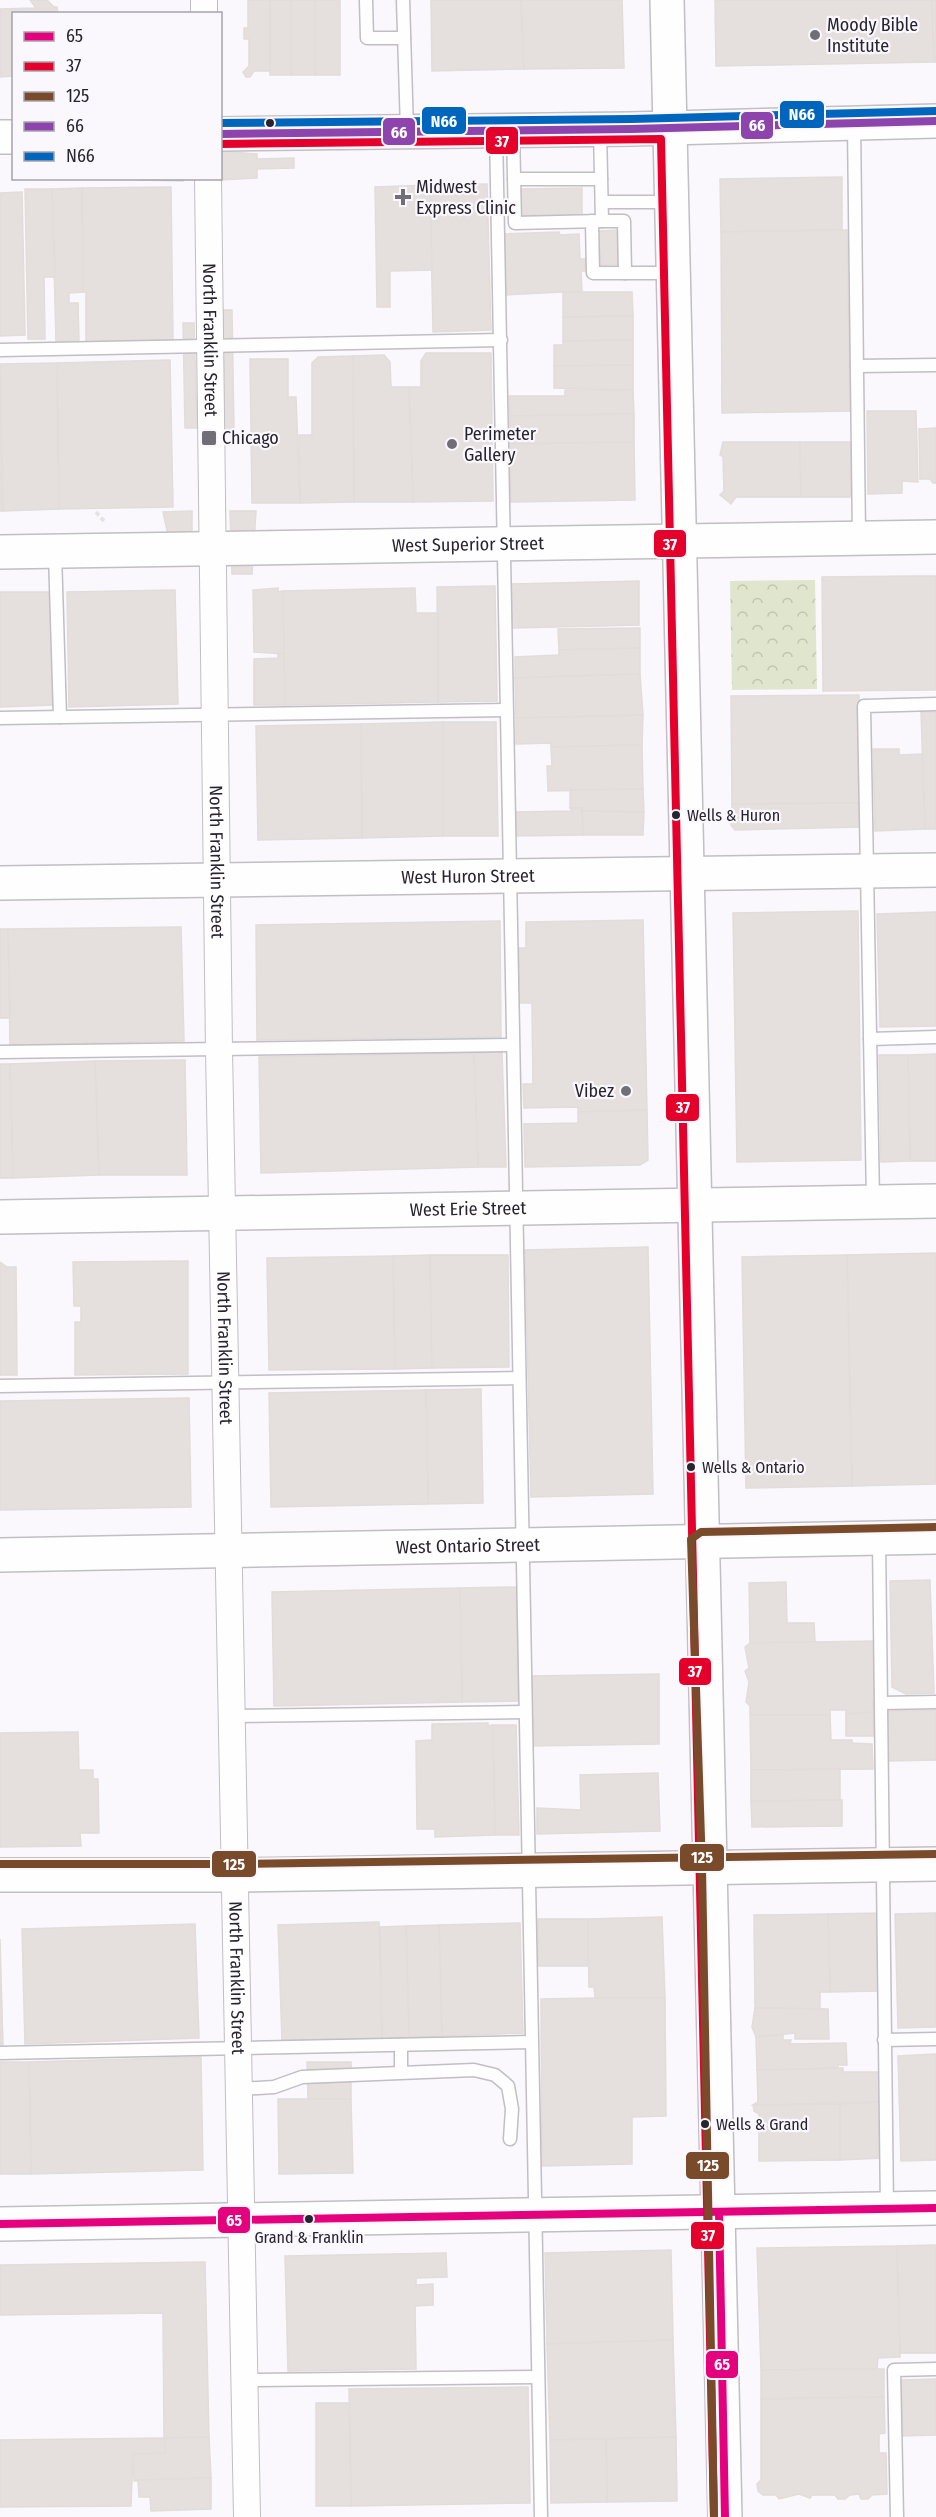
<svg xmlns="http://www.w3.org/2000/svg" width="936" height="2517" font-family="'Fira Sans Condensed',sans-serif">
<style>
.forest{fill:url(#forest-crowns)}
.building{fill:#e5dfde;stroke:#e2dcda;stroke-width:1.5}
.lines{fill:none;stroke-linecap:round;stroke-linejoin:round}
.lane-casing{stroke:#c1bec4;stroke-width:15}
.street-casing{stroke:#c1bec4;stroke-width:28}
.secondary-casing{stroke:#c1bec4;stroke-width:36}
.path{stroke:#e4e4e5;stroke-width:4;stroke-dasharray:4.5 3;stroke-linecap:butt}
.lane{stroke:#fefeff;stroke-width:12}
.street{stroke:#fefeff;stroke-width:26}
.secondary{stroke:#fefeff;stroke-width:33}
.bus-1-casing{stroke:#faf7fd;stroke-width:12}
.bus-2-casing{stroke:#faf7fd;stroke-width:12}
.bus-3-casing{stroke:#faf7fd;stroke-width:12}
.bus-4-casing{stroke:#faf7fd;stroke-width:12}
.bus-5-casing{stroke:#faf7fd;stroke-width:12}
.bus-1{stroke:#e5007d;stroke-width:8}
.bus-2{stroke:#e4002b;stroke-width:8}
.bus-3{stroke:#7a4b2a;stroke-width:8}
.bus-4{stroke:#8e44ad;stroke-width:8}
.bus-5{stroke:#0065bd;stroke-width:8}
.poi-dot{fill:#726e77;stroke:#faf7fd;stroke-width:2}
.bus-dot{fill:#28242f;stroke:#faf7fd;stroke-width:2}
.labels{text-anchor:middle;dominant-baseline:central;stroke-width:4.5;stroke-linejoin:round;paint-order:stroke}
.bus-label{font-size:16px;fill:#28242f;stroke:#faf7fd;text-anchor:start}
.poi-label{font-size:18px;fill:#28242f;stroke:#faf7fd;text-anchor:start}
.street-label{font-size:18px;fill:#28242f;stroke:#faf7fd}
.line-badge{stroke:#faf7fd;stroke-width:2}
.badge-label{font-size:16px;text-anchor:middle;font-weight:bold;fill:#fff}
</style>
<defs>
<pattern id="forest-crowns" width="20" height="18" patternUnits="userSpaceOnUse" patternTransform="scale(1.5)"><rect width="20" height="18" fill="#e0e6cd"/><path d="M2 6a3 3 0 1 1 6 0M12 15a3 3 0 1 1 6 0" fill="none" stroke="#c0c5b0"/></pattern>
</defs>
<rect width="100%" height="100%" fill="#faf8fc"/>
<polygon class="forest" points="815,580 817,689 732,690 730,581"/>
<g class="building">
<polygon points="30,0 47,0 54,7 57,7 58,14 14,14 14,76 0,77 0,9 36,8"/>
<polygon points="248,0 270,0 270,71 254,71 250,77 246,77 243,72 249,66 249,39 244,39 244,28 248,28"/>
<rect x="270" y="0" width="21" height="75"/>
<rect x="291" y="0" width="24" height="75"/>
<rect x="315" y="0" width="25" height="75"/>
<polygon points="431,0 521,0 524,69 432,71"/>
<polygon points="521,0 622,0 624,68 524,69"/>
<polygon points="715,0 932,0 934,62 716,66"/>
<polygon points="932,0 936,0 936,62 934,62"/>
<polygon points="220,151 257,154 257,159 294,158 294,168 257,169 257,178 221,180"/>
<polygon points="842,177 842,230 721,232 720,179"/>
<polygon points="139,178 182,178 183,181 139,180"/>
<polygon points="487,184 491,330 433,332 430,185"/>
<polygon points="430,185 432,270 390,271 390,307 377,307 375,187"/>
<polygon points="171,187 173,343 86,343 86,292 83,292 82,188"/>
<polygon points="82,188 83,292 69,293 69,303 78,303 79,340 56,341 52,189"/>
<polygon points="582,188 582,215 520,216 520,189"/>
<polygon points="25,189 52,189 55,277 44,277 45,339 28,339"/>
<polygon points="22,192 25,335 0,336 0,193"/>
<polygon points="620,230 621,264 599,265 597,231"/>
<polygon points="847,230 850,411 722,413 721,232"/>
<polygon points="559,232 560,235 579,234 580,259 586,259 586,271 581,271 582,291 504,295 502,234"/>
<polygon points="563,292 632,292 633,316 563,317"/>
<polygon points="220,310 232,310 234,434 222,434"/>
<polygon points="633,316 633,340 563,341 563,317"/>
<polygon points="183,323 194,323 197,428 185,428"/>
<polygon points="633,340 633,365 554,366 554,345 563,345 563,341"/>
<polygon points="426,353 491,353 493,501 413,502 409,387 421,387 421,361"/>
<polygon points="384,355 390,362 391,387 409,387 413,502 354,502 353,356"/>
<polygon points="353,356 354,502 300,503 299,435 312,435 312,363 318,357"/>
<polygon points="250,359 288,359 288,397 296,397 300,503 252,503"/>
<polygon points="170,360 173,507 59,509 57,363"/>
<polygon points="57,363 59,509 3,511 0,364"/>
<polygon points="633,365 633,390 554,388 554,366"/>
<polygon points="0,375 3,511 0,511"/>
<polygon points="565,390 633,390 634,414 510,416 509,396 565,396"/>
<polygon points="867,411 916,411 918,482 902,481 902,493 868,494"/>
<polygon points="634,414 634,442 510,444 510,416"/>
<polygon points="936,428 936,483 933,483 930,479 920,479 919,429"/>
<polygon points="634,442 635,500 511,502 510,444"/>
<polygon points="723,442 800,442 801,497 736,497 731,504 720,495 724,491 723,457 720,455"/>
<polygon points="800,442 851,442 851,497 801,497"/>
<polygon points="192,511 192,537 170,544 163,512"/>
<polygon points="230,511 256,511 252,574 232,574"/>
<polygon points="916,576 936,576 936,690 823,691 822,577"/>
<polygon points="639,581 639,625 512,628 511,584"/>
<polygon points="495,586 497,701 438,702 437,587"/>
<polygon points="278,588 278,592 283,591 284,654 254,652 253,590"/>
<polygon points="415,588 416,613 438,613 438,702 285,705 283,591"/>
<polygon points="175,590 178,704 69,707 67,592"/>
<polygon points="0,592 52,592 54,705 0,707"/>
<polygon points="640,628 640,648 559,650 558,629"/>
<polygon points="640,648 640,674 515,678 515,657 559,655 559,650"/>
<polygon points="278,653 284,654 285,705 254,705 254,659 278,658"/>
<polygon points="640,674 643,715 516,718 515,678"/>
<polygon points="859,695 861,803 732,804 731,696"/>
<polygon points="921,712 936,712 936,829 925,829"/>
<polygon points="643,715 642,745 551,747 551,743 516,744 516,718"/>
<polygon points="443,722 443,836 362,838 361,724"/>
<polygon points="443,722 496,722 498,836 443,836"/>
<polygon points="361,724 362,838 258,840 256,726"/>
<polygon points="642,745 643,789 548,791 547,766 552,766 551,747"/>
<polygon points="873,749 899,749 899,755 922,754 925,829 875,831"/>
<polygon points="643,789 644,812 582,811 582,808 570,808 570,790"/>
<polygon points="861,803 861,827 735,830 731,825 732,804"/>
<polygon points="570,808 582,808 583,835 515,836 515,812 572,811"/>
<polygon points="582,811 644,812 643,835 583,835"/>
<polygon points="858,911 861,1160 737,1162 733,913"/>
<polygon points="936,912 936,1026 880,1027 877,914"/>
<polygon points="643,920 647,1110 578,1112 578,1107 524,1108 523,1084 533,1084 532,1003 519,1003 519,948 526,948 526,922"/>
<polygon points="500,921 501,1037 257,1040 256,925"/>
<polygon points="181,927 184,1041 10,1045 8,929"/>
<polygon points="0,929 8,929 10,1018 0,1018"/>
<polygon points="502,1052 506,1167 478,1167 474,1053"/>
<polygon points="474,1053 478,1167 261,1173 259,1057"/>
<polygon points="936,1054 936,1161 910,1161 908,1055"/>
<polygon points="879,1055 908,1055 910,1161 881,1162"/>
<polygon points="185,1060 187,1175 99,1175 95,1061"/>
<polygon points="95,1061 99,1175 13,1178 10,1064"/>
<polygon points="0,1064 10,1064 13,1178 0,1178"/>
<polygon points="647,1110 648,1160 640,1165 525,1167 524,1124 578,1123 578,1112"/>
<polygon points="648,1247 653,1494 531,1497 525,1250"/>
<polygon points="936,1253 936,1484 852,1486 847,1255"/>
<polygon points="430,1255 432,1368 395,1369 393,1256"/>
<polygon points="430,1255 508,1255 509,1367 432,1368"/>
<polygon points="847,1255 852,1486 746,1488 742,1257"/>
<polygon points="393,1256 395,1369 269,1370 267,1258"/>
<polygon points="188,1261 188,1374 75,1375 75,1322 81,1322 81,1306 74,1306 73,1262"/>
<polygon points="0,1262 7,1267 16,1267 17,1375 0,1375"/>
<polygon points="481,1389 483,1503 428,1504 426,1390"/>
<polygon points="426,1390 428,1504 271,1507 269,1393"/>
<polygon points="189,1398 191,1507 0,1510 0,1401"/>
<polygon points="930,1580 934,1693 906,1694 892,1687 890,1581"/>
<polygon points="786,1582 787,1623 814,1623 815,1642 750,1643 749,1583"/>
<polygon points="516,1587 518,1701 462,1702 460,1588"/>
<polygon points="460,1588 462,1702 274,1706 272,1592"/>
<polygon points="875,1641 876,1704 873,1704 873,1712 846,1714 846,1710 830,1710 830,1715 750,1715 750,1706 746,1702 749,1682 745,1671 749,1668 745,1647 750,1643"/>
<polygon points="659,1674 659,1744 531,1746 530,1676"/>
<polygon points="936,1710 936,1760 888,1761 887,1711"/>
<polygon points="873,1712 874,1736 846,1736 846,1714"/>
<polygon points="750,1715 830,1715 831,1740 852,1740 852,1743 872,1744 873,1769 751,1770"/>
<polygon points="488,1723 488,1726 493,1725 495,1835 435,1837 435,1829 417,1829 416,1741 432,1740 432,1724"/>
<polygon points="493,1725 516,1725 519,1835 495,1835"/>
<polygon points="78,1732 79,1770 93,1770 93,1779 98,1779 99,1833 80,1833 81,1846 0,1847 0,1733"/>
<polygon points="840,1769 840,1800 751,1801 751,1770"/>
<polygon points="658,1773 660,1831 537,1834 537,1808 581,1810 580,1775"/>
<polygon points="842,1800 842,1826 752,1827 751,1801"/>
<polygon points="879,1913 879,1991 830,1992 828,1914"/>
<polygon points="936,1913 936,2027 898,2028 895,1914"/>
<polygon points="828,1914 830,1992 820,1992 820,2009 755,2008 754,1915"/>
<polygon points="662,1917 665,1998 595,1998 594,1987 589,1987 588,1919"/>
<rect x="538" y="1919" width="50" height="47"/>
<polygon points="379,1922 382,2038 282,2040 278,1925"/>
<polygon points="520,1923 523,2033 442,2036 439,1925"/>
<polygon points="195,1924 199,2038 25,2044 22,1929"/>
<polygon points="439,1925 442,2036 409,2037 406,1926"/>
<polygon points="406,1926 409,2037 382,2038 380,1927"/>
<polygon points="0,1939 3,2045 0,2045"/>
<polygon points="595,1998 665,1998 666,2116 632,2117 632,2164 542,2166 541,1999"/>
<polygon points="755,2008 828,2009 829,2039 795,2039 795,2033 756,2037 752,2027"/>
<polygon points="783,2035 783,2040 791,2040 790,2044 846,2043 847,2065 838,2065 838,2068 757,2070 756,2037"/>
<polygon points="936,2054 936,2160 901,2161 898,2056"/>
<polygon points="201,2057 203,2170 31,2174 29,2062"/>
<polygon points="0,2062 29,2062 31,2174 0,2174"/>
<polygon points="307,2062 351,2062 351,2099 308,2099"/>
<polygon points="843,2068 843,2072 882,2072 882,2102 753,2105 758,2102 757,2070"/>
<polygon points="278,2099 351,2099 353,2173 279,2174"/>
<polygon points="882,2102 883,2158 840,2160 840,2104"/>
<polygon points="840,2104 840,2160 759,2161 759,2114 754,2111 753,2105"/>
<polygon points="936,2245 936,2353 900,2353 897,2246"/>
<polygon points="897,2246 900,2357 878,2358 877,2369 761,2370 757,2248"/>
<polygon points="671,2250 673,2340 547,2344 545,2253"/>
<polygon points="446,2253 447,2277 416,2278 416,2285 433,2284 433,2305 415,2306 416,2369 288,2371 285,2256"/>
<polygon points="205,2262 209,2437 164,2438 163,2313 0,2315 0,2265"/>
<polygon points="673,2340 676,2437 550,2440 547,2344"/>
<polygon points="877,2369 884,2369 884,2397 761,2399 761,2370"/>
<polygon points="936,2379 936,2435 902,2436 901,2380"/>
<polygon points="528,2387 530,2503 351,2506 349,2389"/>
<polygon points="884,2397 885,2433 879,2434 879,2453 886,2453 887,2494 872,2495 868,2499 861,2499 859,2494 850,2495 845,2499 838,2499 835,2495 812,2495 810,2498 799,2494 779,2499 776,2495 763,2495 758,2491 757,2484 761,2480 761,2399"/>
<polygon points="316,2403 349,2403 351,2506 316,2506"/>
<polygon points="209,2437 211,2478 134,2481 133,2454 165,2453 164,2438"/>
<polygon points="676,2437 677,2501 607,2502 606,2439"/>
<polygon points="164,2438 165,2453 133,2454 131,2506 0,2507 0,2440"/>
<polygon points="606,2439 607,2502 551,2503 550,2440"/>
<polygon points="211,2478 211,2509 151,2511 150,2497 139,2497 138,2480"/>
</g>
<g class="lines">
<defs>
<g id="lane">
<polyline points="366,0 367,38 404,38"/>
<polyline points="403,0 407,130"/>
<polyline points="854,125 859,537"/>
<polyline points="496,131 541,2517"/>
<polyline points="513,131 515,223 602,221 600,130"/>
<polyline points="514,179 601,179"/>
<polyline points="602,202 669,202"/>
<polyline points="592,221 593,273 672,273"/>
<polyline points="602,221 624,221 625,273"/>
<polyline points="0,350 501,340"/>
<polyline points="857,366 936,365"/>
<polyline points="55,553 60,717"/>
<polyline points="0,718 506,710"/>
<polyline points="870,1039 936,1037"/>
<polyline points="0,1052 512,1045"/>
<polyline points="873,1200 864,706 936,704"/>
<polyline points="0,1386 519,1378"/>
<polyline points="879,1539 887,2209"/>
<polyline points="881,1703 936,1702"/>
<polyline points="232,1716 525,1712"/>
<polyline points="884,2040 936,2039"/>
<polyline points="401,2045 401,2072"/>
<polyline points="0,2053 531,2042"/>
<polyline points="239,2089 274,2087 302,2077 474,2070 495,2075 508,2086 512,2109 510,2139"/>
<polyline points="245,2380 538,2377"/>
<polyline points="897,2517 894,2370 936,2369"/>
</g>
<g id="street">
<polyline points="204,0 204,14"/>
<path id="s1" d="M208,178L219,1050L247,2517"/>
</g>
<g id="secondary">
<polyline points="667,0 725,2517"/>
<polyline points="220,134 631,129 936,121"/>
<polyline points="0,137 14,137"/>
<path id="s2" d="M0,552L936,537"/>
<path id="s3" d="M0,883L936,870"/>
<path id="s4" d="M0,1217L936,1201"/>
<path id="s5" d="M0,1555L936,1537"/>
<polyline points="0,1875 235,1875 936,1864"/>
<polyline points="0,2224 936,2208"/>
</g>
</defs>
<use href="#lane" class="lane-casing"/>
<use href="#street" class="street-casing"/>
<use href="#secondary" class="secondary-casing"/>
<polyline class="path" points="96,512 104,521"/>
<use href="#lane" class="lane"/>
<use href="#street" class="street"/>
<use href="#secondary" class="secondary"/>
<defs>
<g id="bus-1">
<polyline points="719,2212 725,2517"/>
<polyline points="0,2224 936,2208"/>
</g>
<polyline id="bus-2" points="220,144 661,139 714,2517"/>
<g id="bus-3">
<polyline points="0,1864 235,1864 936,1854"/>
<polyline points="714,2517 702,1868 691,1539 701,1532 936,1527"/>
</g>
<polyline id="bus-4" points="220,134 631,129 936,121"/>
<polyline id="bus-5" points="220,123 631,119 936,111"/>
</defs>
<use href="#bus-1" class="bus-1-casing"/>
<use href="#bus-2" class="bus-2-casing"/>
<use href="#bus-3" class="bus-3-casing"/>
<use href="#bus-4" class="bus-4-casing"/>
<use href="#bus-5" class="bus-5-casing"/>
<use href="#bus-1" class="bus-1"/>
<use href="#bus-2" class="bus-2"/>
<use href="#bus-3" class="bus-3"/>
<use href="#bus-4" class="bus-4"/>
<use href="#bus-5" class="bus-5"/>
</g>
<g class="poi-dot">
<circle cx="815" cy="35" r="6"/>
<path d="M400 188h6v6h6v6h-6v6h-6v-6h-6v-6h6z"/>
<rect x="201" y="430" width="16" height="16" rx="3"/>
<circle cx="452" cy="444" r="6"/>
<circle cx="626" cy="1091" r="6"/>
</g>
<g class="bus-dot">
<circle cx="270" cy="123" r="5"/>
<circle cx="676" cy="815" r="5"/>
<circle cx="691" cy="1467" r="5"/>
<circle cx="705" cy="2124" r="5"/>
<circle cx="309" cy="2219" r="5"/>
</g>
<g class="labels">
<g class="bus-label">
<text x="687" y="815">Wells &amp; Huron</text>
<text x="702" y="1467">Wells &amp; Ontario</text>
<text x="716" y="2124">Wells &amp; Grand</text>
<text x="309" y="2237" text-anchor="middle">Grand &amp; Franklin</text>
</g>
<g class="poi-label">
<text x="827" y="25">Moody Bible<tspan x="827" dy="21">Institute</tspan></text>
<text x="416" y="187">Midwest<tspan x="416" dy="21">Express Clinic</tspan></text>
<text x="464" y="434">Perimeter<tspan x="464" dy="21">Gallery</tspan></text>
<text x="222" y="438">Chicago</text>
<text x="614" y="1091" text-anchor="end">Vibez</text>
</g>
<g class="street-label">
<text stroke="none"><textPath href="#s1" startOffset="162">North Franklin Street</textPath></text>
<text stroke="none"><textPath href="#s2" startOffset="468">West Superior Street</textPath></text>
<text stroke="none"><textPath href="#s1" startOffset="684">North Franklin Street</textPath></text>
<text stroke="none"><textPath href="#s3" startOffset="468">West Huron Street</textPath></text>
<text stroke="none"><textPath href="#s4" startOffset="468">West Erie Street</textPath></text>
<text stroke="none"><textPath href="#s1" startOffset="1170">North Franklin Street</textPath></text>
<text stroke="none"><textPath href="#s5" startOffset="468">West Ontario Street</textPath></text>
<text stroke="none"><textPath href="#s1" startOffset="1800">North Franklin Street</textPath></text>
</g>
</g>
<g class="line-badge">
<rect x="779" y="100" width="46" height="29" rx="6" fill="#0065bd"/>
<rect x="421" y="106" width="46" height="29" rx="6" fill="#0065bd"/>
<rect x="740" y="111" width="34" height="29" rx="6" fill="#8e44ad"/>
<rect x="382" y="117" width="34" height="29" rx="6" fill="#8e44ad"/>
<rect x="485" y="126" width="34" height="29" rx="6" fill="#e4002b"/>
<rect x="653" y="529" width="34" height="29" rx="6" fill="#e4002b"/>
<rect x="665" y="1093" width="35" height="29" rx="6" fill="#e4002b"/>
<rect x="678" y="1657" width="34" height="29" rx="6" fill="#e4002b"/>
<rect x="679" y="1843" width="46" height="29" rx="6" fill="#7a4b2a"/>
<rect x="211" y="1850" width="46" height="28" rx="6" fill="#7a4b2a"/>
<rect x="685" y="2151" width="45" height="29" rx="6" fill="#7a4b2a"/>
<rect x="217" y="2206" width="34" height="28" rx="6" fill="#e5007d"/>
<rect x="690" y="2221" width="35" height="29" rx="6" fill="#e4002b"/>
<rect x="705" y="2350" width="34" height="29" rx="6" fill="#e5007d"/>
</g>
<g class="badge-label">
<text x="802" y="120">N66</text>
<text x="444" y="127">N66</text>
<text x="757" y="131">66</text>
<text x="399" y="138">66</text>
<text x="502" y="147">37</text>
<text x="670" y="550">37</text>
<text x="683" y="1113">37</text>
<text x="695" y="1677">37</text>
<text x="702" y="1863">125</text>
<text x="234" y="1870">125</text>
<text x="708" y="2171">125</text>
<text x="234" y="2226">65</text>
<text x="708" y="2241">37</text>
<text x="722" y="2370">65</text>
</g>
<rect x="12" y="12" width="210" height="168" fill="#faf7fd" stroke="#a6a3ab" stroke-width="1.5"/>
<rect x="24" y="32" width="30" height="9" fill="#e5007d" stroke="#a6a3ab" stroke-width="1.5"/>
<text x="66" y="42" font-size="18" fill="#28242f">65</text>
<rect x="24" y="62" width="30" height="9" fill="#e4002b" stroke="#a6a3ab" stroke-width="1.5"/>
<text x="66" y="72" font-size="18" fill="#28242f">37</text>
<rect x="24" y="92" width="30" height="9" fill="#7a4b2a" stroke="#a6a3ab" stroke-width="1.5"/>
<text x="66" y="102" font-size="18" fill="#28242f">125</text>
<rect x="24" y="122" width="30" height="9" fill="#8e44ad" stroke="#a6a3ab" stroke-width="1.5"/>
<text x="66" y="132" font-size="18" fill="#28242f">66</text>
<rect x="24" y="152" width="30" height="9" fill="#0065bd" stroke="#a6a3ab" stroke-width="1.5"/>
<text x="66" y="162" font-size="18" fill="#28242f">N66</text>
</svg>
